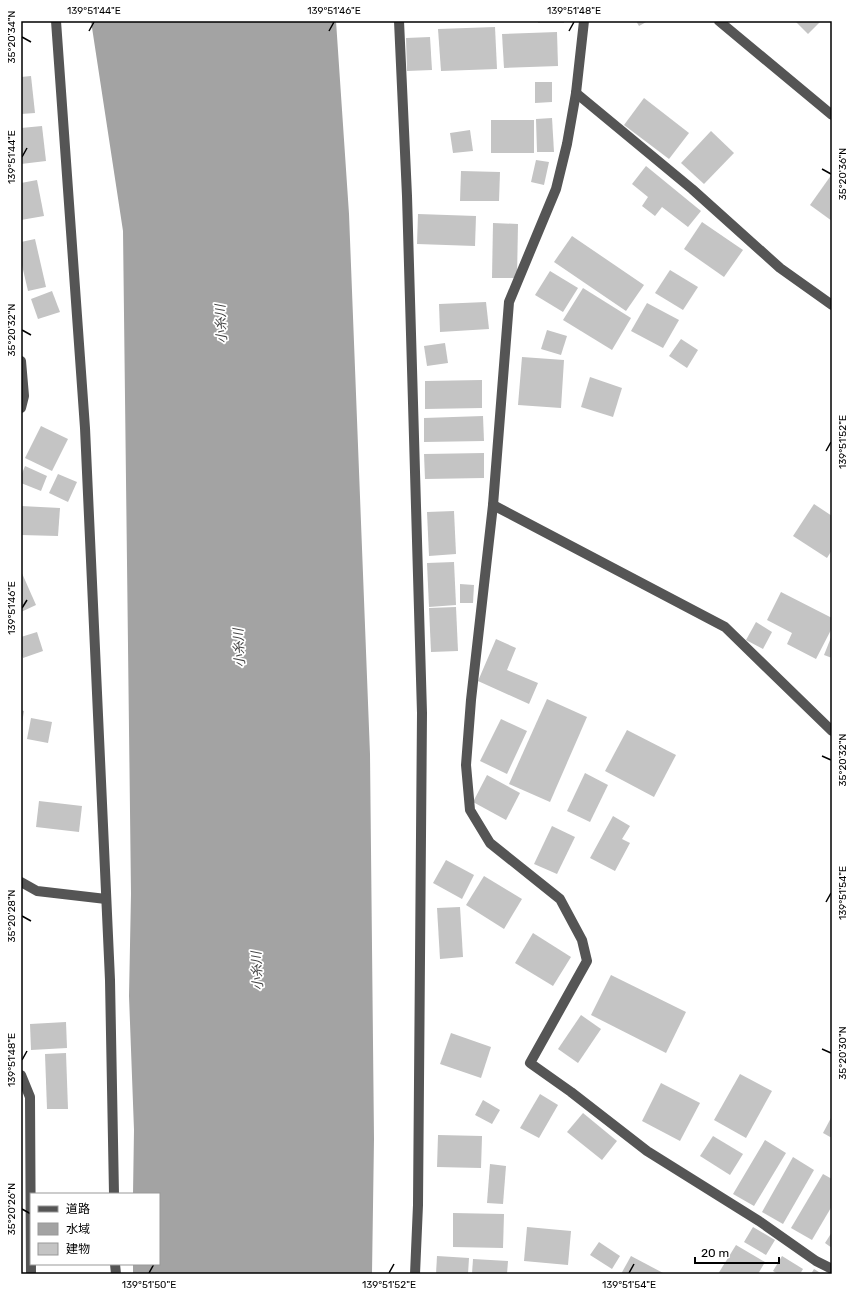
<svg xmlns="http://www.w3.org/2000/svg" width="853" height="1295" font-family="Rubik,'Noto Sans JP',sans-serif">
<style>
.water{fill:#a3a3a3}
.building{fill:#c4c4c4}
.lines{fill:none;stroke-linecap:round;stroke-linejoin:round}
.minor{stroke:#555;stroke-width:10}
.ticks{fill:none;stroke:#000;stroke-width:1.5}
.labels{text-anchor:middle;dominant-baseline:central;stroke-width:3.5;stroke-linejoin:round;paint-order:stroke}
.water-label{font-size:13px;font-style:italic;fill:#444;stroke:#fff}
.neatline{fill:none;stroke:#000;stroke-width:1.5}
.ticks-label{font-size:10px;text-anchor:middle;fill:#000}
</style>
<rect width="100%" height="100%" fill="#fff"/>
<polygon class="water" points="91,21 336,21 349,214 370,754 374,1139 372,1274 133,1274 133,1264 159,1264 159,1194 133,1194 134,1130 129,996 131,894 123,231"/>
<g class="building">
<rect x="538" y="21" width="26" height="2"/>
<polygon points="636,21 648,21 639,26"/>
<polygon points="795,21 821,21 808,34"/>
<polygon points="495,27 497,69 441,71 438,29"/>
<polygon points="557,32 558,66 504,68 502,34"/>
<polygon points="430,37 432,70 407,71 406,38"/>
<polygon points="31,76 35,113 21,114 21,77"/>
<polygon points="535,82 552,82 552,102 535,103"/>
<polygon points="644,98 689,133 669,159 624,125"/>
<polygon points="552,118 554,152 537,152 536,119"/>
<rect x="491" y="120" width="43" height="33"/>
<polygon points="42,126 46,161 21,164 21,128"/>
<polygon points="470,130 473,151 453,153 450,133"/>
<polygon points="711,131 734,153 704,184 681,163"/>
<polygon points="536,160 549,162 544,185 531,182"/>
<polygon points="646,166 701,211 688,227 662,207 655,216 642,206 648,197 632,184"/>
<polygon points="461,171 500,172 499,201 460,201"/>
<polygon points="832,174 832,221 810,205"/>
<polygon points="37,180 44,216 21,220 21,183"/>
<polygon points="418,214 476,216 475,246 417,244"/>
<polygon points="702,222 743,250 724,277 684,249"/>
<polygon points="493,223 518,224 517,278 492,278"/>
<polygon points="572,236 644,285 626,311 554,262"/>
<polygon points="35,239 46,287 28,291 21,261 21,242"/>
<polygon points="670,270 698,287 683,310 655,293"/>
<polygon points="550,271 578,288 563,312 535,295"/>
<polygon points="583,288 631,318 612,350 563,320"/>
<polygon points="52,291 60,312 38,319 31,299"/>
<polygon points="486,302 489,329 440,332 439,304"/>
<polygon points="647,303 679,320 663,348 631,331"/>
<polygon points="547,330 567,336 561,355 541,349"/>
<polygon points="681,339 698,350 687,368 669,356"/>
<polygon points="445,343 448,363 427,366 424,346"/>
<polygon points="522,357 564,360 561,408 518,405"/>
<polygon points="590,377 622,388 613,417 581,407"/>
<polygon points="482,380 482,408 425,409 425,381"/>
<polygon points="483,416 484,441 424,442 424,418"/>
<polygon points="41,426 68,439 52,471 25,458"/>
<polygon points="484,453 484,478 425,479 424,454"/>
<polygon points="25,466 47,476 41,491 21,483 21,476"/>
<polygon points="58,474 77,482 68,502 49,493"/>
<polygon points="814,504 832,516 832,550 827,558 793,536"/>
<polygon points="21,506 60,508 58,536 21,535"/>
<polygon points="454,511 456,554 429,556 427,512"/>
<polygon points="454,562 456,605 429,607 427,563"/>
<polygon points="21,571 36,605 21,612"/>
<polygon points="460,584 474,585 473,603 460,603"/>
<polygon points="781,592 832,618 832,628 816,659 787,644 792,633 767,620"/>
<polygon points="456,607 458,651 431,652 429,608"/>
<polygon points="756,622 772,632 763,649 746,640"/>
<polygon points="37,632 43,651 23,658 21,653 21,637"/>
<polygon points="832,635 832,658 824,655"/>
<polygon points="496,639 516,648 507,670 538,683 529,704 478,681"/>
<polygon points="547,699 587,717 550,802 509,784"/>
<polygon points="21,710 24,711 22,723 21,722"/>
<polygon points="31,718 52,722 48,743 27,739"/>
<polygon points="501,719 527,731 507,774 480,761"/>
<polygon points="627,730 676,755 654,797 605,771"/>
<polygon points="585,773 608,785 590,822 567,811"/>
<polygon points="487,775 520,793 506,820 473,802"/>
<polygon points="39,801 82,806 79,832 36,827"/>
<polygon points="613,816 630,826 622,839 630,843 615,871 590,858"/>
<polygon points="552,826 575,837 557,874 534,864"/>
<polygon points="446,860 474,875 462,899 433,883"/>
<polygon points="484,876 522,899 504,929 466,905"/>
<polygon points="460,907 463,957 440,959 437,908"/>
<polygon points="533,933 571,957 553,986 515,963"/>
<polygon points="611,975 686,1012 666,1053 591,1015"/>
<polygon points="581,1015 601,1029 578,1063 558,1049"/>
<polygon points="66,1022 67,1048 31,1050 30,1024"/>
<polygon points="451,1033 491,1047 481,1078 440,1064"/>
<polygon points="66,1053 68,1109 47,1109 45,1054"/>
<polygon points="740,1074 772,1091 746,1138 714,1120"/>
<polygon points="661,1083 700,1103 680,1141 642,1121"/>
<polygon points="540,1094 558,1105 539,1138 520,1128"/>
<polygon points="483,1100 500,1110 492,1124 475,1115"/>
<polygon points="583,1113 617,1141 602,1160 567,1132"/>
<polygon points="832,1116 832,1138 823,1133"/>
<polygon points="438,1135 482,1136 481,1168 437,1167"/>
<polygon points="713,1136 743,1154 730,1175 700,1156"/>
<polygon points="765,1140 786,1153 754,1206 733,1194"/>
<polygon points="793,1157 814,1170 783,1224 762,1212"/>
<polygon points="490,1164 506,1166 503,1204 487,1203"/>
<polygon points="823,1174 832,1179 832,1206 812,1240 791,1228"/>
<polygon points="453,1213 504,1214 503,1248 453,1247"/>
<polygon points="527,1227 571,1231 568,1265 524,1261"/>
<polygon points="753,1227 775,1240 766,1255 744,1242"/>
<polygon points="832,1232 832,1248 825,1243"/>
<polygon points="599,1242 620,1256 612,1269 590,1255"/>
<polygon points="736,1245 765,1262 758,1274 718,1274"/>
<polygon points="437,1256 469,1258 468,1274 436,1274"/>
<polygon points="631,1256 665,1274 621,1274"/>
<polygon points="782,1256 803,1269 800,1274 778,1274 773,1271"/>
<polygon points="473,1259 508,1261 507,1274 472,1274"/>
<polygon points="814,1269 822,1274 811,1274"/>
</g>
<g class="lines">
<g class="minor">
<polyline points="56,21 85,428 110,980 114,1194"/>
<polyline points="399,21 407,196 422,713 418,1205 415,1274"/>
<polyline points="584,21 576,93 567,144 556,189 509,302 493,505 471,700 466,765 470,810 490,843 560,899 582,940 587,961 530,1063 571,1092 647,1151 759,1221 816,1261 832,1269"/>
<polyline points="719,21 832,115"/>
<polyline points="576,93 692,189 780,268 832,305"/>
<polyline points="21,361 24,396 21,408"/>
<polyline points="493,505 725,627 832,731"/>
<polyline points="21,882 37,891 106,899"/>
<polyline points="21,1075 30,1097 31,1274"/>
<polyline points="115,1264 116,1274"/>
</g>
</g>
<path class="ticks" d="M89,31L94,22M329,31L334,22M569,31L574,22M22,37L31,42M22,157L27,148M822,169L831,174M22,330L31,335M826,451L831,442M22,608L27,600M822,756L831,760M826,902L831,893M22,916L31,921M822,1049L831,1053M22,1060L27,1051M22,1209L31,1214M149,1273L154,1264M389,1273L394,1264M629,1273L634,1264"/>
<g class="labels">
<g class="water-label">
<text transform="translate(221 324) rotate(-93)">小糸川</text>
<text transform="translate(239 648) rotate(-93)">小糸川</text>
<text transform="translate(257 971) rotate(-93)">小糸川</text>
</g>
</g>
<rect width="853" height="1295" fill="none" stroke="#ffffff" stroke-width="44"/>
<rect x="30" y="1193" width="130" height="72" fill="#ffffff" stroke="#999999"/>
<rect x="38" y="1206" width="20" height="6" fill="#555555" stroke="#999999"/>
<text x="66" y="1213" font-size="12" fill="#000000">道路</text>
<rect x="38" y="1223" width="20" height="12" fill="#a3a3a3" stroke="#999999"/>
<text x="66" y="1233" font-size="12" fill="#000000">水域</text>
<rect x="38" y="1243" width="20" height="12" fill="#c4c4c4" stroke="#999999"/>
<text x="66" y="1253" font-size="12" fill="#000000">建物</text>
<path d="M695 1257v6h84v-6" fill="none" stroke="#000000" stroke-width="2"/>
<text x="701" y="1257" font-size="12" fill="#000000" stroke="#ffffff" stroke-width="3" paint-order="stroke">20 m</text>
<rect x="22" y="22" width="809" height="1251" class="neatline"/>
<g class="ticks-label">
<text x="94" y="14">139°51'44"E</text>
<text x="334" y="14">139°51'46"E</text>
<text x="574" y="14">139°51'48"E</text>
<text transform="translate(11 37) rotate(-90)" y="4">35°20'34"N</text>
<text transform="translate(11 157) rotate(-90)" y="4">139°51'44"E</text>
<text transform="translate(842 174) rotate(-90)" y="4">35°20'36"N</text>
<text transform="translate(11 330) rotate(-90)" y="4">35°20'32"N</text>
<text transform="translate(842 442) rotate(-90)" y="4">139°51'52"E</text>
<text transform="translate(11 608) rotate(-90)" y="4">139°51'46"E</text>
<text transform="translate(842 760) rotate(-90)" y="4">35°20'32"N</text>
<text transform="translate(842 893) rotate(-90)" y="4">139°51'54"E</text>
<text transform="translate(11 916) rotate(-90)" y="4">35°20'28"N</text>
<text transform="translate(842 1053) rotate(-90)" y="4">35°20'30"N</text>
<text transform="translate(11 1060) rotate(-90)" y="4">139°51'48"E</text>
<text transform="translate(11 1209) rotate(-90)" y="4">35°20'26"N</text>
<text x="149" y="1288">139°51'50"E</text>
<text x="389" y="1288">139°51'52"E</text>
<text x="629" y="1288">139°51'54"E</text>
</g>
</svg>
